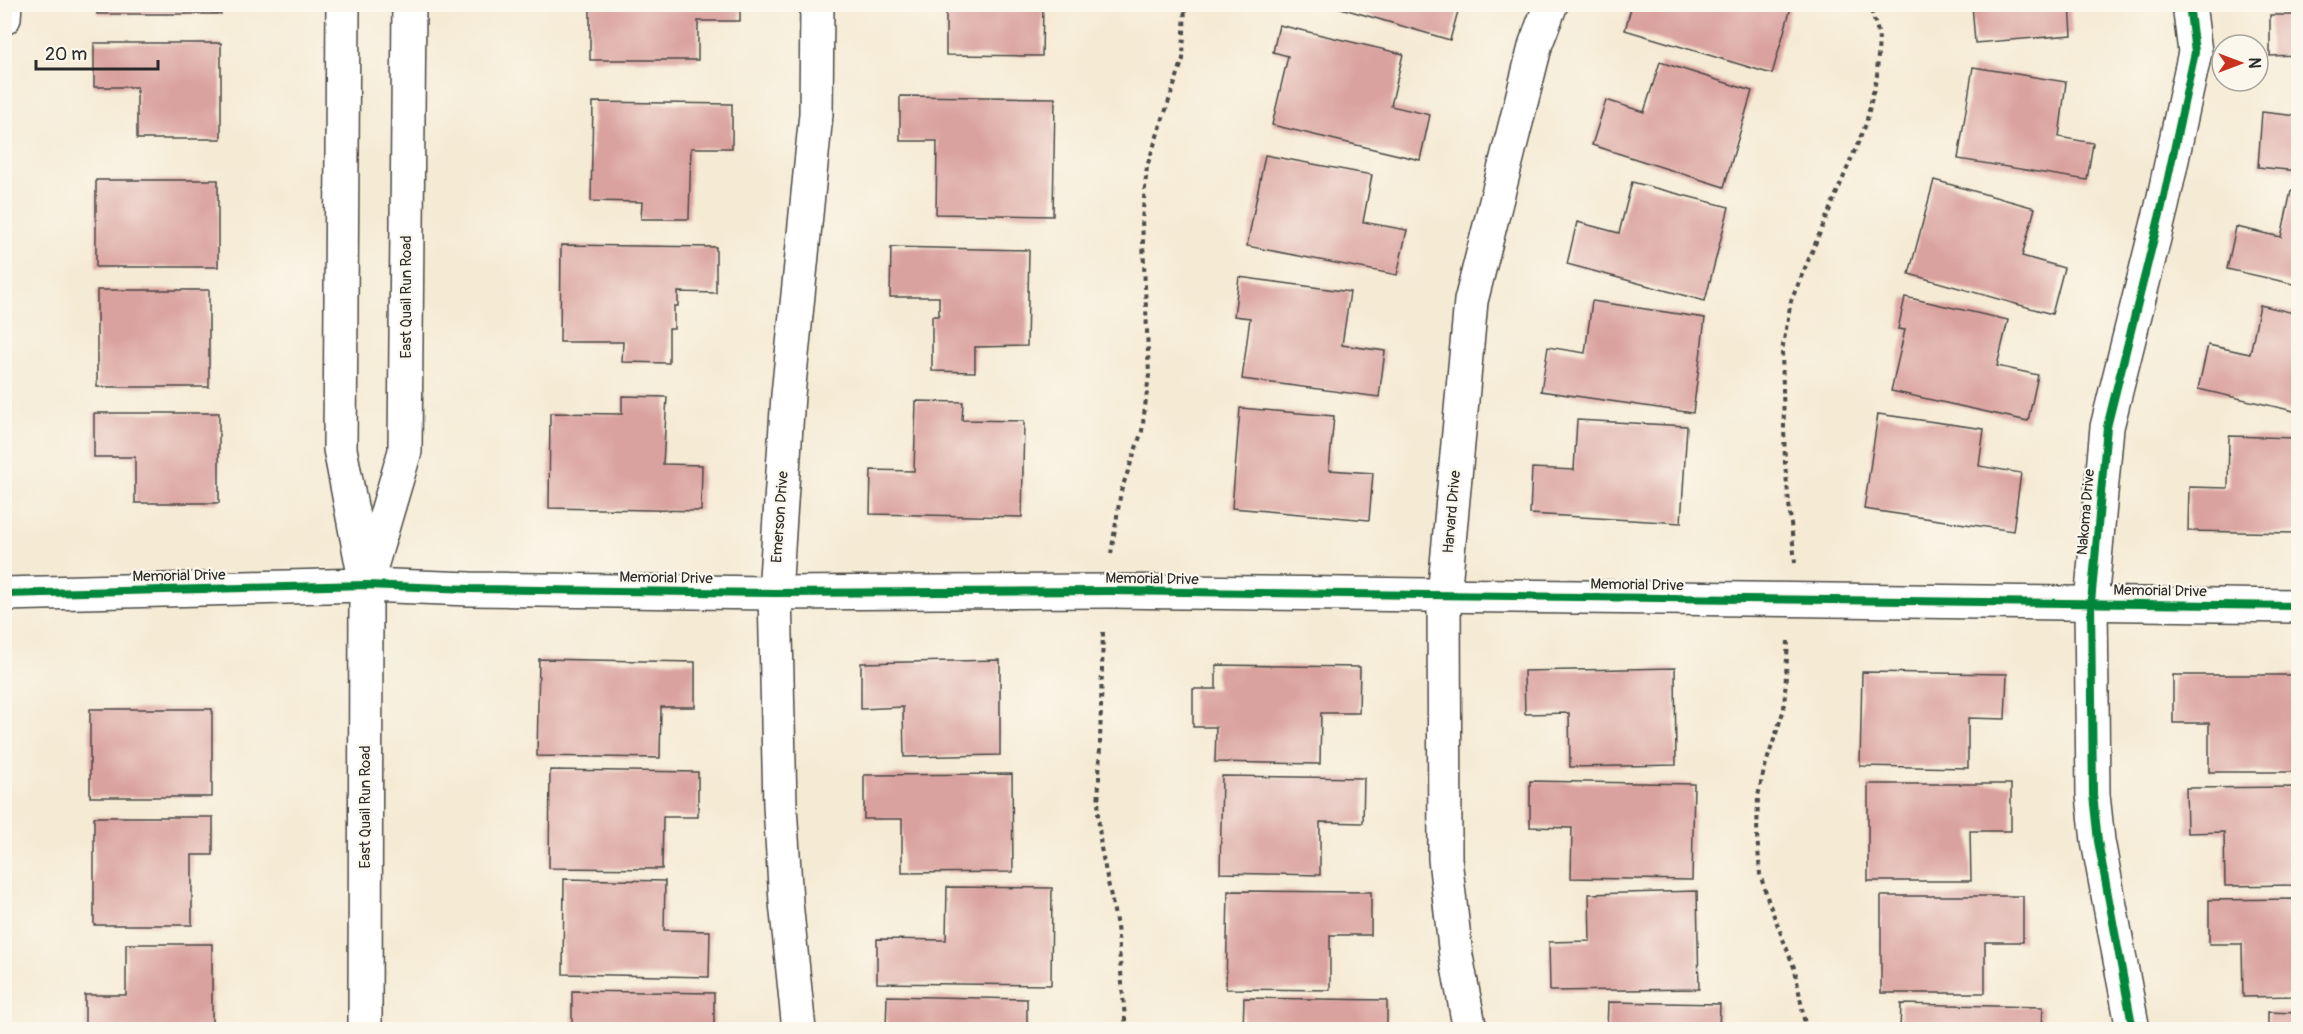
<svg xmlns="http://www.w3.org/2000/svg" width="2303" height="1034" font-family="Pangolin,sans-serif">
<style>
.building{fill:#daa29f}
.lines{fill:none;stroke-linecap:round;stroke-linejoin:round}
.street-casing{stroke:#494844;stroke-width:36}
.secondary-casing{stroke:#494844;stroke-width:36}
.path{stroke:#494844;stroke-width:4;stroke-dasharray:4.5 4.5;stroke-linecap:butt}
.street{stroke:#fff;stroke-width:33}
.secondary{stroke:#fff;stroke-width:33}
.cycleway-casing{stroke:#fbf7ec;stroke-width:11}
.cycleway{stroke:#00873e;stroke-width:8}
.labels{text-anchor:middle;dominant-baseline:central;stroke-width:4.5;stroke-linejoin:round;paint-order:stroke}
.street-label{font-size:15px;fill:#2b2b2b;stroke:#fbf7ec}
</style>
<rect width="100%" height="100%" fill="#fbf7ec"/>
<filter id="ink" filterUnits="userSpaceOnUse"><feTurbulence type="fractalNoise" baseFrequency=".0167" numOctaves="2"/><feDisplacementMap in="SourceGraphic" scale="12" xChannelSelector="R" yChannelSelector="G"/><feConvolveMatrix kernelMatrix="1 2 1 2 8 2 1 2 1" color-interpolation-filters="sRGB"/></filter>
<filter id="wash" filterUnits="userSpaceOnUse"><feTurbulence type="fractalNoise" baseFrequency=".008" numOctaves="4" result="noise"/><feDisplacementMap in="SourceGraphic" scale="24" xChannelSelector="R" yChannelSelector="G"/><feGaussianBlur stdDeviation="1.35" result="paint"/><feColorMatrix in="noise" values="0 0 0 0 0 0 0 0 0 0 0 0 0 0 0 0 0 1.4 0 .05"/><feComposite in="paint" operator="in"/></filter>
<g filter="url(#wash)">
<rect width="100%" height="100%" fill="#f5ead4"/>
<g id="blocks">
<g class="building">
<rect x="97" y="4" width="124" height="10"/>
<polygon points="590,4 740,4 740,21 698,21 698,60 590,60"/>
<polygon points="946,4 1043,4 1042,56 946,55"/>
<polygon points="1327,4 1460,4 1450,40"/>
<polygon points="1632,4 1792,4 1772,74 1625,30"/>
<polygon points="1972,4 2070,4 2072,35 1975,43"/>
<polygon points="2270,15 2298,15 2298,55 2270,56"/>
<polygon points="1279,25 1403,54 1391,106 1430,115 1420,160 1272,125 1288,56 1273,52"/>
<polygon points="94,43 221,43 221,139 137,139 137,87 94,87"/>
<polygon points="1660,62 1752,91 1724,187 1592,145 1606,100 1644,112"/>
<polygon points="1973,67 2066,82 2059,137 2093,143 2087,180 1958,159"/>
<polygon points="900,96 1055,98 1053,216 936,214 937,141 900,141"/>
<polygon points="593,102 732,104 732,148 691,148 689,219 641,219 642,202 591,201"/>
<polygon points="2262,112 2298,116 2298,171 2258,167"/>
<polygon points="1265,155 1372,175 1363,222 1407,230 1397,275 1247,246"/>
<rect x="96" y="180" width="122" height="87"/>
<polygon points="1934,180 2035,208 2022,256 2064,268 2052,314 1909,274"/>
<polygon points="1632,182 1729,207 1705,301 1567,264 1577,222 1619,233"/>
<polygon points="2291,191 2298,193 2298,285 2227,269 2236,227 2281,237"/>
<polygon points="561,245 716,247 716,293 678,292 678,306 674,306 674,329 669,329 669,363 622,362 623,342 560,342"/>
<polygon points="891,247 1029,250 1027,346 975,347 975,372 932,371 932,316 939,316 939,297 890,297"/>
<polygon points="1239,277 1350,292 1342,345 1385,351 1379,397 1242,379 1250,318 1234,316"/>
<rect x="97" y="290" width="112" height="97"/>
<polygon points="1905,297 2008,320 1997,366 2038,375 2028,421 1891,391 1905,330 1898,329"/>
<polygon points="1592,301 1705,318 1693,413 1541,391 1548,347 1585,353"/>
<polygon points="2260,305 2298,314 2298,412 2198,389 2208,345 2250,354"/>
<polygon points="622,396 667,397 663,464 702,465 701,511 549,508 550,413 622,414"/>
<polygon points="916,401 963,402 962,420 1024,421 1022,517 870,514 871,470 914,471"/>
<polygon points="1240,408 1334,416 1329,470 1373,473 1369,520 1232,508"/>
<polygon points="94,413 219,413 219,503 135,503 135,457 94,457"/>
<polygon points="1878,414 1984,429 1979,466 2021,473 2013,531 1864,509"/>
<polygon points="1577,420 1687,426 1681,523 1530,514 1532,468 1574,470"/>
<polygon points="2229,436 2298,438 2298,533 2188,531 2189,487 2228,488"/>
<polygon points="539,659 695,662 695,707 661,707 660,758 537,756"/>
<polygon points="1000,660 1000,755 904,757 903,707 861,709 861,663"/>
<polygon points="1216,665 1360,667 1359,713 1321,713 1320,764 1215,762 1216,727 1193,727 1193,689 1216,689"/>
<polygon points="1675,668 1676,765 1570,767 1569,713 1525,714 1524,671"/>
<polygon points="1862,672 2007,674 2005,719 1968,718 1968,768 1860,766"/>
<polygon points="2173,675 2298,675 2298,772 2209,772 2209,723 2173,723"/>
<rect x="90" y="709" width="122" height="88"/>
<polygon points="550,770 698,772 698,817 663,817 662,869 549,868"/>
<polygon points="1012,774 1013,872 902,873 902,819 864,819 864,775"/>
<polygon points="1222,776 1364,778 1363,823 1320,822 1320,875 1220,873"/>
<polygon points="1530,781 1694,784 1692,880 1571,878 1572,828 1530,827"/>
<polygon points="1868,784 2011,784 2011,831 1970,831 1971,881 1868,881"/>
<polygon points="2298,787 2298,885 2225,886 2224,832 2187,833 2186,788"/>
<polygon points="94,817 213,817 213,855 192,855 192,925 94,925"/>
<polygon points="564,879 665,881 664,930 710,931 709,977 563,974"/>
<polygon points="947,887 1052,888 1051,985 877,983 877,939 946,940"/>
<polygon points="1228,891 1371,892 1371,935 1330,935 1330,990 1226,989"/>
<polygon points="1697,891 1699,989 1550,991 1549,942 1590,941 1589,894"/>
<polygon points="1881,896 2023,896 2023,942 1985,942 1985,993 1881,993"/>
<polygon points="2298,899 2298,996 2243,997 2242,944 2209,944 2209,900"/>
<polygon points="126,944 212,944 212,1030 85,1030 85,995 126,995"/>
<polygon points="572,991 714,993 714,1030 572,1030"/>
<polygon points="887,996 1027,999 1027,1030 886,1030"/>
<polygon points="1244,998 1387,1000 1387,1030 1243,1030"/>
<polygon points="1608,1002 1720,1004 1719,1030 1607,1030"/>
<polygon points="1901,1004 2043,1007 2042,1030 1900,1030"/>
<polygon points="2268,1012 2298,1013 2298,1030 2268,1030"/>
</g>
</g>
</g>
<g filter="url(#ink)">
<use href="#blocks" fill-opacity="0" stroke="#494844" stroke-width="1.5"/>
<g class="lines">
<defs>
<g id="street">
<polyline points="4,18 5,4"/>
<polyline points="799,1030 786,902 780,806 775,593 788,395 816,114 817,4"/>
<polyline points="1470,1030 1456,956 1445,859 1444,597 1471,301 1536,43 1551,4"/>
<polyline points="2133,1030 2098,841 2093,795 2091,603 2107,427 2162,206 2195,52 2189,4"/>
</g>
<g id="secondary">
<polyline points="343,4 340,449 366,585 365,1030"/>
<polyline points="367,580 405,451 409,4"/>
<polyline points="4,594 366,585 470,589 775,593 1109,591 2298,606"/>
</g>
</defs>
<use href="#street" class="street-casing"/>
<use href="#secondary" class="secondary-casing"/>
<g class="path">
<polyline points="1111,554 1121,491 1142,431 1149,375 1142,220 1147,166 1183,59 1185,4"/>
<polyline points="1795,563 1785,464 1782,351 1791,301 1866,124 1877,75 1879,35 1869,4"/>
<polyline points="1103,632 1098,815 1101,848 1117,926 1126,1030"/>
<polyline points="1788,641 1784,709 1764,770 1758,796 1757,835 1760,874 1769,903 1795,970 1806,1030"/>
</g>
<use href="#street" class="street"/>
<use href="#secondary" class="secondary"/>
<defs>
<g id="cycleway">
<polyline points="4,594 366,585 470,589 775,593 1109,591 2298,606"/>
<polyline points="2133,1030 2098,841 2093,795 2091,603 2107,427 2162,206 2195,52 2189,4"/>
</g>
</defs>
<use href="#cycleway" class="cycleway-casing"/>
<use href="#cycleway" class="cycleway"/>
</g>
</g>
<g class="labels">
<g class="street-label">
<text transform="translate(406 297) rotate(-90)">East Quail Run Road</text>
<text transform="translate(1452 512) rotate(-85)">Harvard Drive</text>
<text transform="translate(2086 512) rotate(-85)">Nakoma Drive</text>
<text transform="translate(780 517) rotate(-86)">Emerson Drive</text>
<text transform="translate(179 576) rotate(-1)">Memorial Drive</text>
<text transform="translate(666 578) rotate(1)">Memorial Drive</text>
<text transform="translate(1152 579) rotate(1)">Memorial Drive</text>
<text transform="translate(1637 585) rotate(1)">Memorial Drive</text>
<text transform="translate(2160 591) rotate(1)">Memorial Drive</text>
<text transform="translate(365 807) rotate(-90)">East Quail Run Road</text>
</g>
</g>
<rect width="2303" height="1034" fill="none" stroke="#fbf7ec" stroke-width="24"/>
<g transform="translate(2240 63) rotate(90)"><circle r="28" fill="#fbf7ec" stroke="#a8a59f" stroke-width="1.5"/>
<path d="M0-4.5L10 22L0 15L-10 22Z" fill="#c8321e"/>
<text y="-9" font-size="16" font-weight="bold" text-anchor="middle" fill="#2b2b2b">N</text>
</g>
<path d="M36 60v9h122v-9" fill="none" stroke="#2b2b2b" stroke-width="3"/>
<text x="45" y="60" font-size="18" fill="#2b2b2b" stroke="#fbf7ec" stroke-width="4.5" paint-order="stroke">20 m</text>
</svg>
